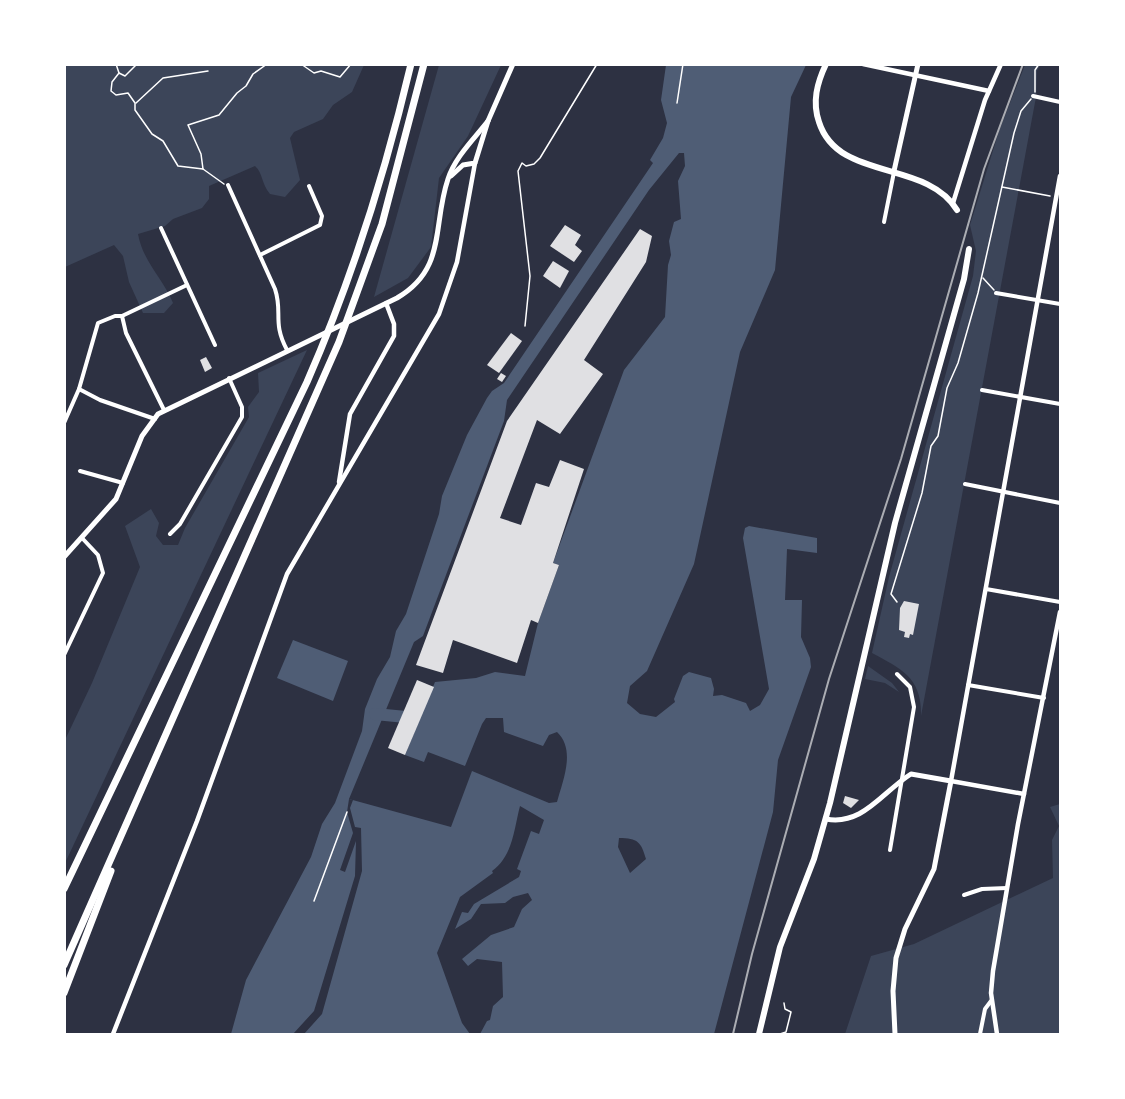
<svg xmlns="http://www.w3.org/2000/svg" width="1125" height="1099" font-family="'Space Grotesk',sans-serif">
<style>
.green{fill:#3c4559}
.water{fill:#4f5d75;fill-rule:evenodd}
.pier{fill:#2d3142}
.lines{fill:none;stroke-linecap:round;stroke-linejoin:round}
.river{stroke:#4f5d75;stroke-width:12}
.building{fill:#e0e0e3}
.path{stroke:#fff;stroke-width:1.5}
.service{stroke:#fff;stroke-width:1.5}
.minor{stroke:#fff;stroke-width:4}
.tertiary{stroke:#fff;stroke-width:4.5}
.secondary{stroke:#fff;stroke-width:5}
.trunk{stroke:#fff;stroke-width:6}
.motorway{stroke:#fff;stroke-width:7}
.rail{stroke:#abadb3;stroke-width:2}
</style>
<rect width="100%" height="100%" fill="#2d3142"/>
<g class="green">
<path d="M64,65H364L352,92L333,105L323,119L294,132L290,138L300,180L285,197L270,194C261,183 263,173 255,166L209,186V199L202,208L173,219L165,226L138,234C143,262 163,278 173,303L164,313H143L129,282L123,256L114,245L65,267Z"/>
<polygon points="439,65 501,65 468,136 439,178 431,247 408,278 374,297"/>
<path d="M1025,65H1040L1037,71L1036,97L921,716C922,677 901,669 872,653L889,577L973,276L976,251L970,225L999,131Z"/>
<polygon points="307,350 65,863 65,740 92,683 140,567 125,526 151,509 159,523 156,536 163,545 178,545 185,528 249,417 248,407 259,392 258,373"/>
<polygon points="868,666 892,683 899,692 885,683 865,679"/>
<polygon points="1060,804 1060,1034 845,1034 871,956 914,944 1053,878 1052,840 1059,826 1050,807"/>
</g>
<g class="water">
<path d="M666,65H806L791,97L775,270L740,352L694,564L647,671L630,686L627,703L640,714L656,717L675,702L674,699L683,676L689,672L711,678L714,689L713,696L722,695L746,703L750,711L760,705L769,689L743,538L745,528L749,526L817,538V553L787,549L785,600H802L801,637L810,658L811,667L778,760L773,812L714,1034H480L487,1021L490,1020L493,1006L503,997L502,962L477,959L468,966L462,959L491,935L514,927L522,909L532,900L528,893L513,897L505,903L481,904L471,919L455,929L462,912L468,913L474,904L519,877L521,871L517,869L531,831L539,834L544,820L520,806C514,829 513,856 492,871L493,873L460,897L437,953L462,1023L470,1034H231L246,980L311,857L322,824L335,803L362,731L365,709L377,679L390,657L396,631L406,614L439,514L442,496L467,435L487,398L492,391L504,383L653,163L650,160L663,138L667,123L661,100ZM679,153H684L685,166L678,181L681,219L674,222L669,241L671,255L668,265L665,317L624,370L553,563L559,565L538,623L525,676L495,672L476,678L435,682L405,755L424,762L428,752L465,766L482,724L486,718H503L504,732L543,746L549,735L557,732C576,750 563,780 557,802L549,803L472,771L451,827L349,799L414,642L423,636L504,421L507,400L649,190ZM619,838C638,838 641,842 646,859L630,873L618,847Z"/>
<polygon points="293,640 348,661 333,701 277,678"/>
</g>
<polygon class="pier" points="349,799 353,800 350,808 355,827 361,828 362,871 322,1014 304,1034 293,1034 314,1011 355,876 356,841 345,872 340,870 353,833 347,812"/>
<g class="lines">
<polyline class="river" points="375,714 416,718"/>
</g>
<g class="building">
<polygon points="565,225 581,235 575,245 582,251 574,262 550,246"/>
<polygon points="640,229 652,236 646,262 584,360 603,374 560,434 537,420 500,518 521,525 536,483 549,487 560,460 584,469 553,563 559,565 538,623 531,620 517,663 453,640 443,673 416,665 507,421"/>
<polygon points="553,261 569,271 560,288 543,276"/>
<polygon points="511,333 522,341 499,373 487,365"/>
<polygon points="206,357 212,368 205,372 200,360"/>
<polygon points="501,373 506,376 502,382 497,379"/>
<polygon points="904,601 919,604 913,635 910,634 909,638 904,637 905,632 899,630 900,608"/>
<polygon points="417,680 434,687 405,755 388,748"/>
<polygon points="845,796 859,800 851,808 843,803"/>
</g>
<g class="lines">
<g class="path">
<polyline points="116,64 119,73"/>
<polyline points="137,64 125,76 119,73 112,82 111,91 116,95 128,93 135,103 135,110 152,134 163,141 178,166 203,169 224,184"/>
<polyline points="301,64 314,73 321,71 340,77 351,64"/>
<polyline points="1035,92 1035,70 1039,64"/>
<polyline points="136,103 163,78 208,71"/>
<polyline points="677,103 683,64"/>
<polyline points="203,169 201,154 188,125 219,115 237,93 246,86 253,74 267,64"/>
<polyline points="1002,187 1050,196"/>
<polyline points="983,278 994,290"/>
<polyline points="897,602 891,594 922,493 931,446 938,436 947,388 958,363 978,293 1014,133 1021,111 1031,99"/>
<polyline points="314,901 347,812"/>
<polyline points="780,1034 786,1032 791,1012 785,1009 784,1003"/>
</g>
<polyline class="service" points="525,326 530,276 518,171 522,163 526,166 534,164 540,158 597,64"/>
<g class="minor">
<polyline points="1033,96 1060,102"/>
<path d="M228,185L275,289C283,313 272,322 287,350"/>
<polyline points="884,222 894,172"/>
<polyline points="161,228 215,345"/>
<polyline points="260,255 320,225 322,216 309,186"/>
<polyline points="996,293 1060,304"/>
<polyline points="122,316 126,333 164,410"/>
<polyline points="79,389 100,400 155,419"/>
<polyline points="982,390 1060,404"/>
<polyline points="64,423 79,389 98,323 115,316 122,316 187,285"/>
<polyline points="80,471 123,483"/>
<polyline points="965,484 1060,503"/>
<polyline points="170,534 180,524 242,417 242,407 229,378"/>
<polyline points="986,589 1060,602"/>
<polyline points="64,655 103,573 98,555 82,538"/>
<polyline points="968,685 1044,698"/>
<polyline points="890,850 914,707 910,687 897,674"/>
<polyline points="964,895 982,889 1007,888"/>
<polyline points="980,1034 985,1009 991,1001"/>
</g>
<g class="tertiary">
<polyline points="863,64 989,91"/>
<polyline points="953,203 985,100 1001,64"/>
<polyline points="339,482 350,414 394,336 394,324 386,303"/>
<polyline points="1024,794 951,781 1060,176"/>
<polyline points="113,1034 197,821 287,574 439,314 457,262 475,163"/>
<polyline points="997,1034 991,993 993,971 1018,824 1060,612"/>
</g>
<g class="secondary">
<polyline points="894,171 918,64"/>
<polyline points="451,176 463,165 475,163 488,121 513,64"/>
<path d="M64,557L116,499L142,436L158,414L397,298C447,269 432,226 448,179C455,157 474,139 488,121"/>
<path d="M826,819C863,826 882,792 911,774L951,781L934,869L905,929L896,958L893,991L895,1034"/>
</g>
<g class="trunk">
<path d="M826,64C817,83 812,102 819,122C838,182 926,159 957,210"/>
<polyline points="759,1034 780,947 814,859 830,803 895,523 964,279 969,249"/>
</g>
<g class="motorway">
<path d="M64,889L307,382C352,279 385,174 411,64"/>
<polyline points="64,965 339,342 382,224 424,64"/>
<polyline points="64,993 111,871"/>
</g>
<polyline class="rail" points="733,1034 752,954 829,679 901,459 984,169 1023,64"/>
</g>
<rect width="1125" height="1099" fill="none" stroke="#ffffff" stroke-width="132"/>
</svg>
